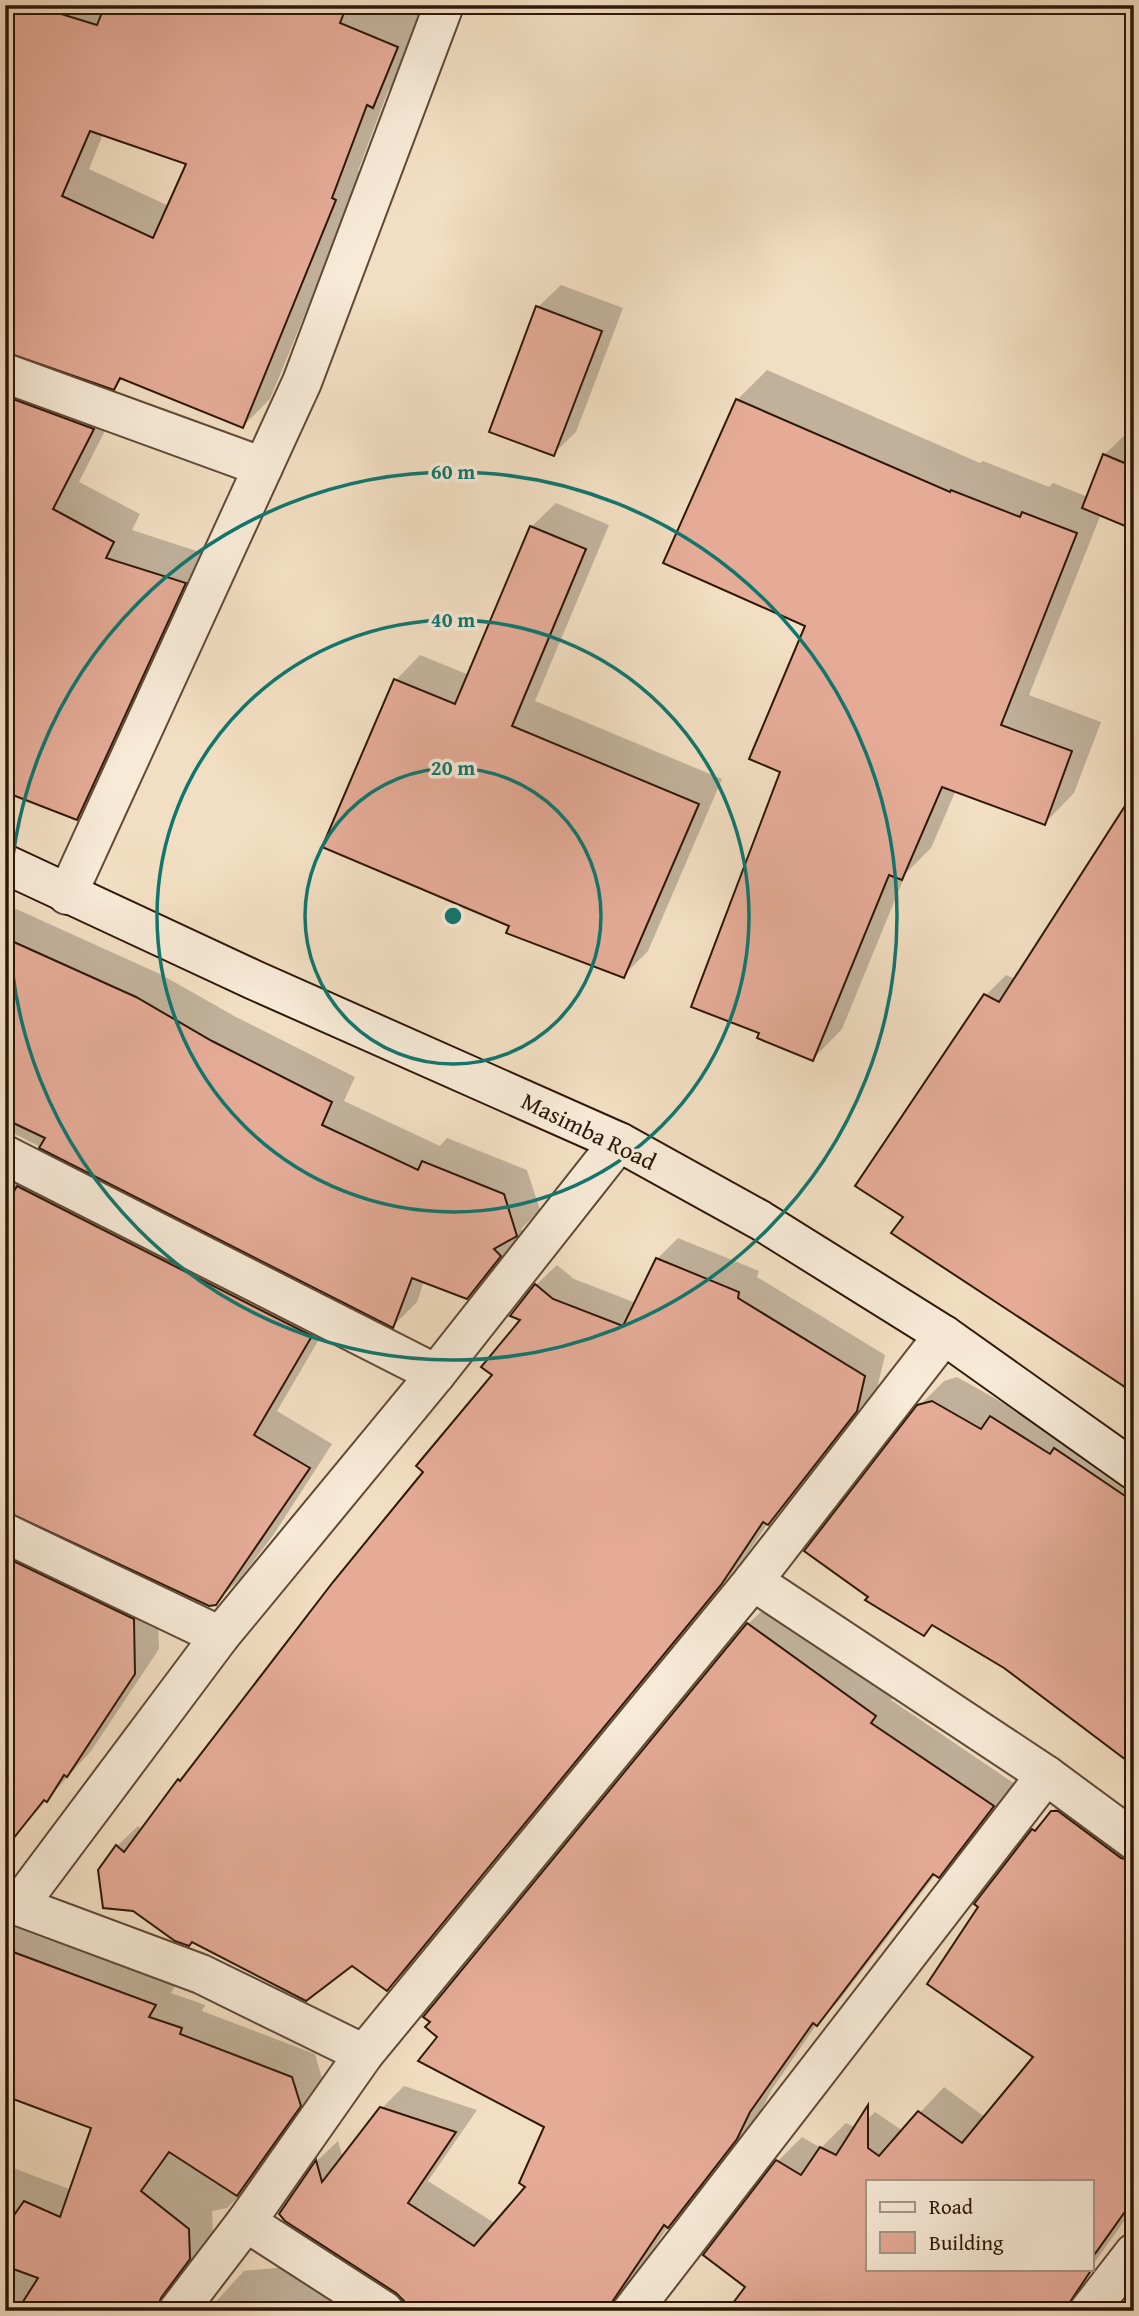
<svg xmlns="http://www.w3.org/2000/svg" width="1139" height="2316" font-family="'Gentium Book Plus',serif">
<style>
.shadow{fill:#0003;fill-rule:evenodd}
.building{fill:#e5ab97;stroke:#2f1808;stroke-width:2;fill-rule:evenodd}
.lines{fill:none;stroke-linecap:round;stroke-linejoin:round}
.street-casing{stroke:#604a36;stroke-width:42}
.secondary-casing{stroke:#2f1808;stroke-width:42}
.street{stroke:#f7ead7;stroke-width:38}
.secondary{stroke:#f7ead7;stroke-width:38}
.ring{fill:none;stroke:#0f766e;stroke-width:3.5}
.labels{text-anchor:middle;dominant-baseline:central;stroke-width:7;stroke-linejoin:round;paint-order:stroke}
.street-label{font-size:24px;fill:#2f1808;stroke:#f7ead7}
.centre{fill:#0f766e;stroke:#f7ead7;stroke-width:3.5}
.ring-label{font-size:21px;text-anchor:middle;font-weight:bold;fill:#0f766e;stroke:#f7ead7;stroke-width:7;stroke-linejoin:round;paint-order:stroke}
</style>
<rect width="100%" height="100%" fill="#f2dec2"/>
<filter id="stains"><feTurbulence type="fractalNoise" baseFrequency=".00286" numOctaves="4"/><feColorMatrix values="0 0 0 0 .2 0 0 0 0 .09 0 0 0 0 .02 0 0 0 .5 -.17"/></filter>
<radialGradient id="worn" r=".72"><stop offset=".6" stop-color="#630" stop-opacity="0"/><stop offset="1" stop-color="#630" stop-opacity=".3"/></radialGradient>
<g class="shadow">
<path d="M6,5H430L400,78L388,91L358,171L363,173L270,399L243,426L124,377L114,388L11,350L16,360L120,401L79,482L140,514L132,530L212,556L104,790L77,818L5,790ZM103,134L188,163L169,206L89,169Z"/>
<polygon points="561,285 623,308 576,432 553,454 538,307"/>
<polygon points="767,370 980,463 983,461 1049,487 1053,483 1088,497 1104,455 1127,433 1134,436 1134,515 1125,524 1101,514 1029,695 1101,722 1074,793 1045,823 956,790 931,848 906,873 842,1029 813,1059 782,771 807,625 737,400"/>
<polygon points="556,503 609,525 535,701 722,779 648,951 623,976 325,846 396,680 420,655 469,675 531,527"/>
<polygon points="1134,797 1134,1396 1122,1387 1124,1385 905,1216 985,996 1006,975 1015,979"/>
<polygon points="5,904 160,974 236,1017 355,1077 344,1101 440,1146 447,1138 527,1170 540,1210 521,1229 524,1231 491,1273 467,1297 424,1281 417,1302 393,1326 15,1134 6,1132 10,1144 335,1312 277,1411 332,1444 274,1534 240,1579 215,1603 6,1510 10,1521 157,1595 159,1649 91,1751 11,1840 5,1836"/>
<polygon points="678,1238 759,1271 757,1277 885,1355 877,1389 789,1502 768,1523 742,1562 408,1968 387,1989 352,1964 193,1940 117,1846 138,1826 143,1830 179,1780 425,1472 494,1375 536,1285 557,1265 574,1279 636,1303 657,1259"/>
<polygon points="957,1377 1005,1404 1016,1392 1134,1461 1134,1767 1005,1666 934,1624 924,1634 919,1406 944,1381"/>
<polygon points="770,1603 896,1693 891,1700 1015,1784 960,1854 936,1874 838,2002 819,2021 772,2089 759,2115 690,2204 670,2224 612,2311 418,2311 405,2303 397,2291 281,2214 317,2161 338,2141 343,2158 382,2108 404,2086 477,2110 428,2181 496,2224 528,2187 748,1624"/>
<polygon points="1058,1806 1134,1824 1134,2207 1092,2266 1092,2181 868,2181 868,2269 1090,2269 1060,2311 728,2311 746,2286 777,2162 802,2137 821,2148 846,2123 858,2129 875,2112 903,2131 944,2087 986,2118 1036,2057 1033,1830"/>
<polygon points="5,1921 177,1982 171,1993 205,2005 202,2011 315,2054 323,2082 251,2184 227,2208 212,2211 213,2234 200,2310 209,2309 244,2271 328,2263 364,2311 5,2311 5,2165 72,2190 94,2127 5,2094"/>
</g>
<g class="building">
<path d="M5,5H32L97,25L105,5H347L340,23L398,47L373,108L367,105L332,198L336,200L243,428L120,378L114,390L5,352ZM90,131L186,164L153,238L62,196Z"/>
<polygon points="536,306 602,331 554,456 489,432"/>
<polygon points="5,396 94,429 53,509 114,542 106,558 186,583 77,820 5,792"/>
<polygon points="736,399 950,492 951,490 1020,517 1022,512 1077,533 1001,725 1072,751 1045,825 942,787 902,880 889,875 813,1061 757,1038 759,1033 691,1007 780,772 749,759 805,626 663,563"/>
<polygon points="1103,454 1134,467 1134,506 1125,526 1082,508"/>
<polygon points="530,526 586,549 512,726 699,804 624,978 506,933 509,926 322,847 394,679 455,704"/>
<polygon points="1134,792 1134,1393 891,1233 903,1217 855,1186 984,994 999,1002"/>
<polygon points="5,938 136,997 212,1041 332,1102 322,1125 418,1170 422,1161 504,1194 517,1236 494,1249 501,1256 467,1299 412,1278 393,1328 39,1148 45,1138 5,1119"/>
<polygon points="17,1186 312,1336 254,1435 310,1468 216,1605 209,1606 5,1511 5,1207"/>
<polygon points="656,1258 739,1292 738,1298 865,1376 857,1411 768,1525 763,1522 721,1585 387,1991 352,1966 306,2001 192,1942 189,1946 175,1941 133,1911 103,1908 98,1870 116,1845 124,1852 178,1779 180,1781 333,1582 423,1472 416,1466 492,1375 481,1367 520,1320 510,1316 535,1284 553,1299 623,1326"/>
<polygon points="932,1401 981,1429 990,1416 1050,1454 1054,1448 1134,1502 1134,1766 1004,1668 932,1625 924,1636 865,1600 868,1597 804,1551 917,1405"/>
<polygon points="5,1557 134,1619 135,1674 67,1777 64,1775 47,1802 44,1800 5,1849"/>
<polygon points="747,1623 876,1716 871,1723 994,1806 939,1878 933,1874 817,2026 813,2023 750,2112 737,2139 668,2228 664,2225 606,2311 414,2311 396,2293 285,2221 279,2214 316,2160 322,2182 380,2107 456,2132 408,2203 474,2246 525,2187 519,2183 544,2127 418,2061 437,2037 425,2027 430,2022 423,2017"/>
<polygon points="1051,1811 1058,1811 1121,1858 1134,1861 1134,2199 1092,2258 1092,2181 868,2181 868,2269 1092,2269 1064,2311 727,2311 745,2287 703,2255 776,2160 801,2175 820,2147 836,2155 868,2105 868,2148 879,2156 918,2111 962,2143 1033,2057 927,1984 978,1907 974,1904 1032,1829 1035,1831"/>
<polygon points="5,1949 156,2005 149,2017 182,2028 180,2034 292,2077 301,2106 237,2196 169,2152 141,2191 189,2229 190,2259 161,2298 157,2311 17,2311 38,2278 5,2266 5,2228 24,2201 60,2217 91,2128 5,2096"/>
</g>
<g class="lines">
<defs>
<g id="street">
<polyline points="5,373 263,467"/>
<polyline points="67,895 302,382 444,5"/>
<polyline points="5,1155 436,1374"/>
<polyline points="5,1533 220,1636"/>
<polyline points="753,1581 1046,1775 1134,1840"/>
<polyline points="5,1901 201,1974 364,2054"/>
<polyline points="18,1906 220,1636 436,1374 619,1142"/>
<polyline points="246,2222 384,2311"/>
<polyline points="178,2311 246,2222 364,2054 753,1581 944,1335"/>
<polyline points="632,2311 1046,1775"/>
<polyline points="1089,2311 1134,2253"/>
</g>
<polyline id="secondary" points="5,864 254,980 619,1142 760,1220 944,1335 1134,1470"/>
</defs>
<use href="#street" class="street-casing"/>
<use href="#secondary" class="secondary-casing"/>
<use href="#street" class="street"/>
<use href="#secondary" class="secondary"/>
</g>
<g class="ring">
<circle cx="453" cy="916" r="148"/>
<circle cx="453" cy="916" r="296"/>
<circle cx="453" cy="916" r="444"/>
</g>
<g class="labels">
<g class="street-label">
<text transform="translate(589 1131) rotate(26)">Masimba Road</text>
</g>
</g>
<circle cx="453" cy="916" r="10" class="centre"/>
<g class="ring-label">
<text x="453" y="479">60 m</text>
<text x="453" y="627">40 m</text>
<text x="453" y="775">20 m</text>
</g>
<rect width="1139" height="2316" fill="none" stroke="#f2dec2" stroke-width="28"/>
<rect x="7" y="7" width="1125" height="2302" fill="none" stroke="#2f1808" stroke-width="3.5"/>
<rect x="14" y="14" width="1111" height="2288" fill="none" stroke="#2f1808" stroke-width="2"/>
<rect x="866" y="2180" width="228" height="91" fill="#f7ead7" stroke="#a79684" stroke-width="2"/>
<rect x="880" y="2202" width="35" height="10" fill="#f7ead7" stroke="#a79684" stroke-width="2"/>
<text x="929" y="2214" font-size="21" fill="#2f1808">Road</text>
<rect x="880" y="2232" width="35" height="21" fill="#e5ab97" stroke="#a79684" stroke-width="2"/>
<text x="929" y="2250" font-size="21" fill="#2f1808">Building</text>
<rect width="100%" height="100%" filter="url(#stains)"/>
<rect width="100%" height="100%" fill="url(#worn)"/>
</svg>
